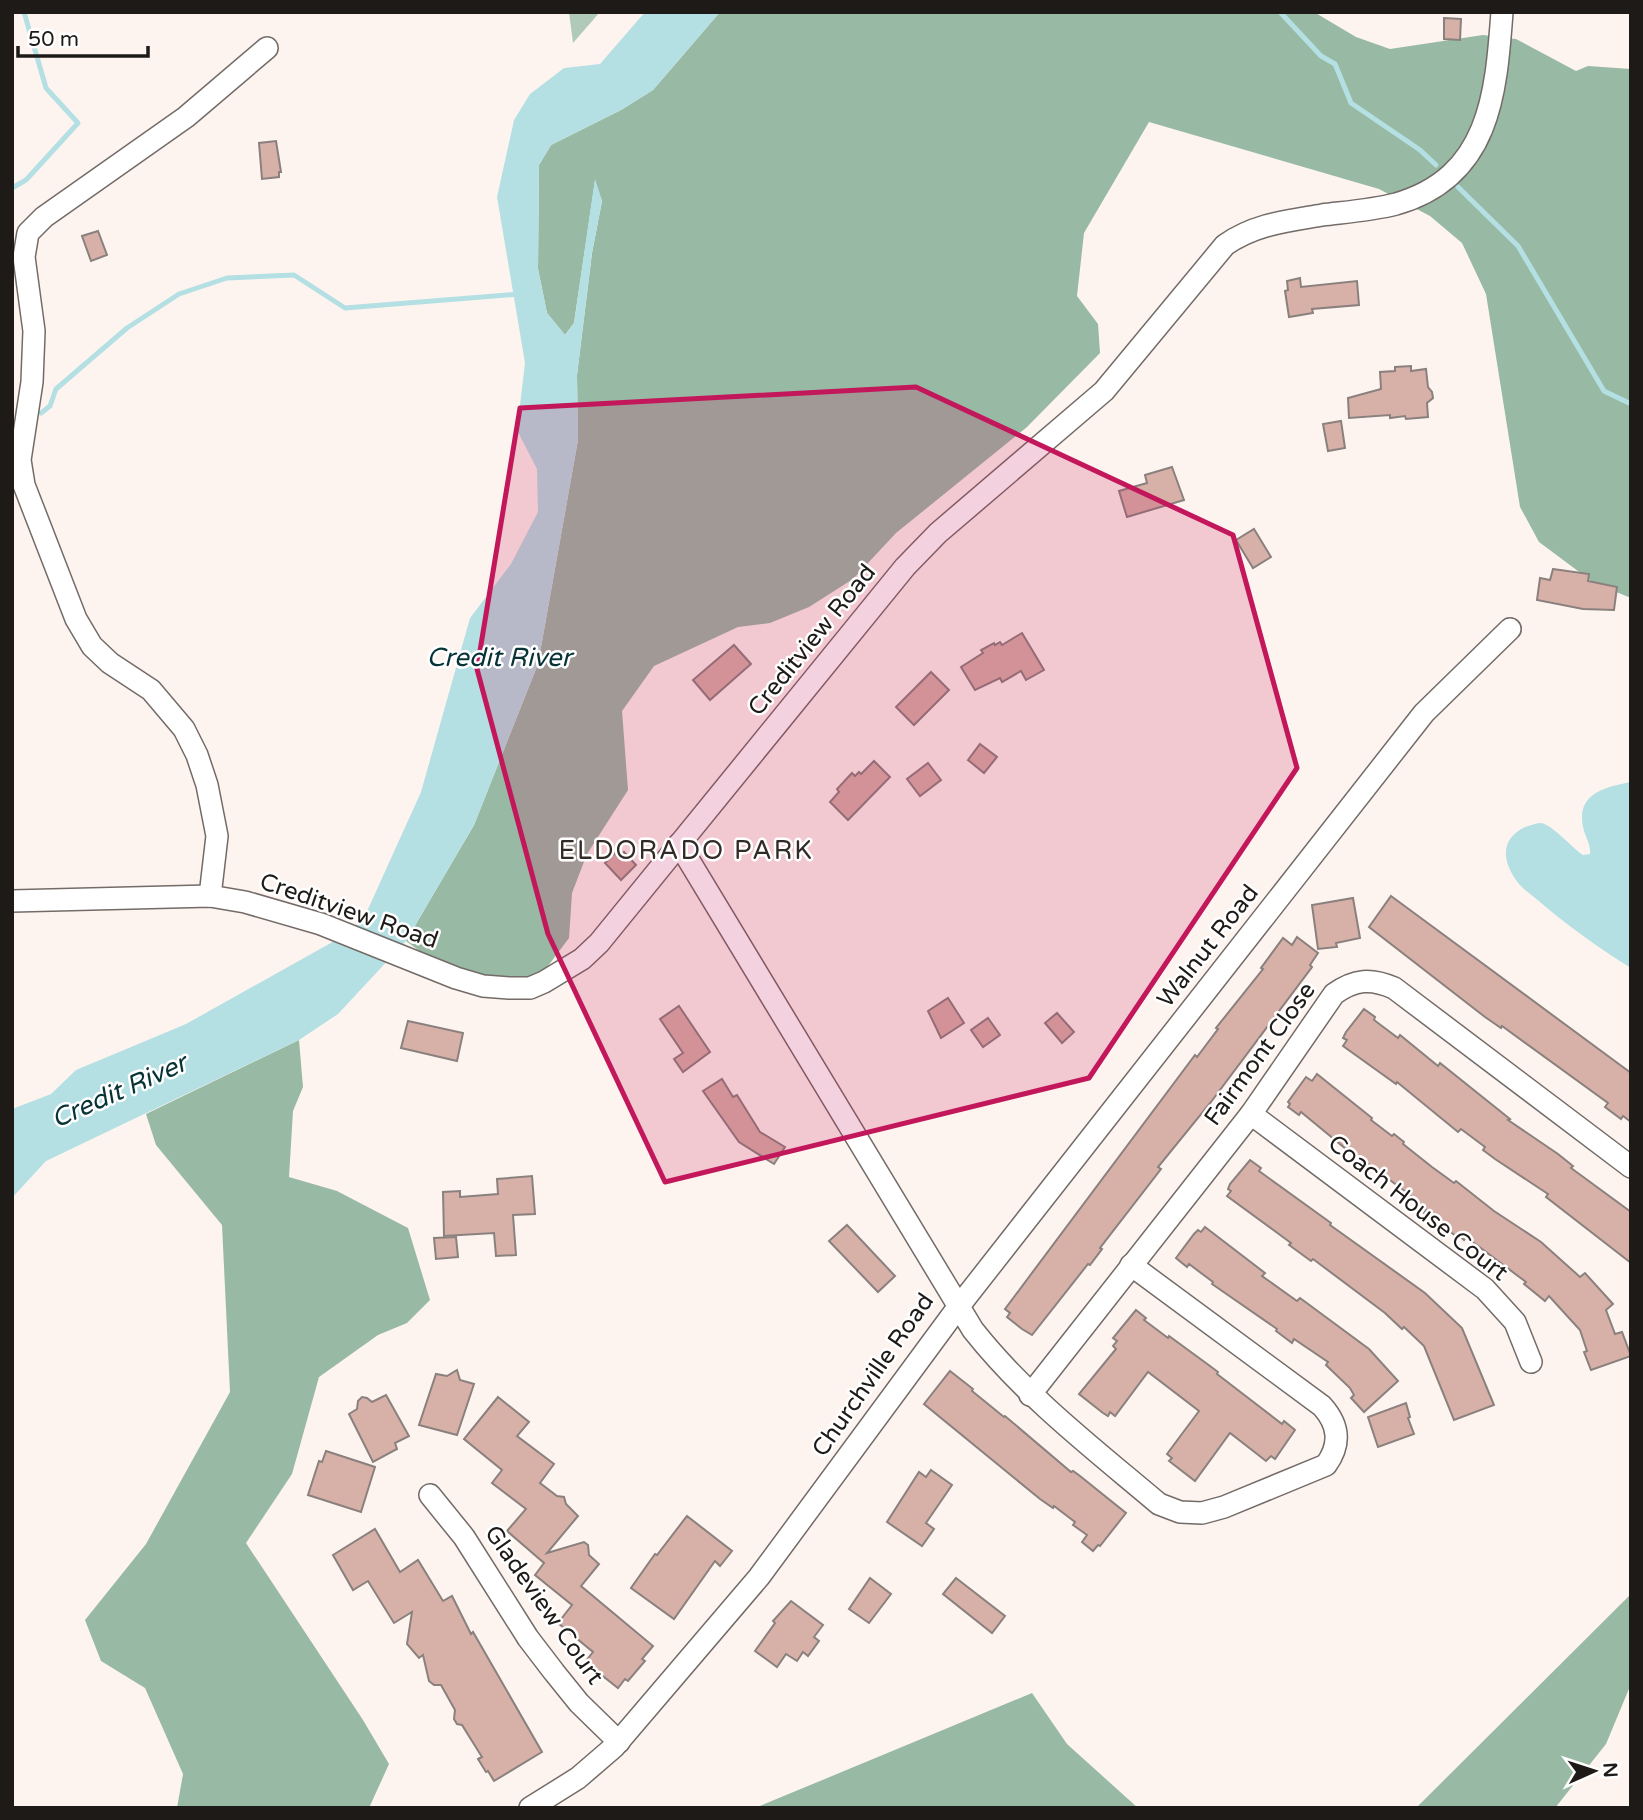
<svg xmlns="http://www.w3.org/2000/svg" width="1643" height="1820" font-family="'Varela Round',sans-serif">
<style>
.green{fill:#afcab9}
.forest{fill:#98b9a4}
.water{fill:#b4e0e4}
.lines{fill:none;stroke-linecap:round;stroke-linejoin:round}
.stream{stroke:#b4e0e4;stroke-width:5}
.building{fill:#d7b1a8;stroke:#8a807e;stroke-width:2}
.minor-casing{stroke:#736b67;stroke-width:24}
.minor{stroke:#fff;stroke-width:21}
.marked{fill:#c2185b;fill-opacity:0.2;stroke:#c2185b;stroke-width:5;stroke-linejoin:round}
.labels{text-anchor:middle;dominant-baseline:central;stroke-width:5;stroke-linejoin:round;paint-order:stroke}
.street-label{font-size:24px;fill:#1d1a18;stroke:#fff}
.water-label{font-size:26px;font-style:italic;fill:#073337;stroke:#fff}
.neighbourhood-label{font-size:26px;letter-spacing:2px;fill:#322a27;stroke:#fff}
</style>
<rect width="100%" height="100%" fill="#fef4ef"/>
<polygon class="green" points="569,12 600,12 573,43"/>
<g class="forest">
<polygon points="720,12 1314,12 1356,37 1390,49 1483,35 1516,39 1576,71 1588,66 1631,69 1631,598 1594,583 1539,542 1520,507 1486,294 1462,243 1430,216 1379,189 1149,122 1084,233 1077,296 1098,324 1100,353 1027,427 896,533 853,579 809,607 770,623 738,627 654,666 622,711 628,790 587,854 572,893 569,938 545,970 502,993 467,986 406,941 474,825 538,664 578,440 577,375 592,253 602,201 595,181 574,323 565,335 547,313 538,269 539,165 551,145 621,110 653,90"/>
<polygon points="299,1040 303,1087 293,1111 289,1177 337,1191 408,1228 430,1300 407,1323 378,1335 319,1377 292,1474 246,1543 363,1720 389,1764 369,1808 177,1808 183,1774 145,1688 101,1661 85,1620 146,1544 230,1392 222,1225 156,1145 146,1114"/>
<polygon points="1631,1594 1631,1684 1606,1744 1555,1808 1416,1808"/>
<polygon points="1032,1693 1067,1744 1138,1808 755,1808"/>
</g>
<g class="water">
<polygon points="645,12 720,12 653,90 621,110 551,145 539,165 538,269 547,313 565,335 574,323 595,179 602,201 592,253 577,375 578,440 538,664 474,825 406,941 338,1014 299,1040 46,1161 12,1198 12,1109 51,1094 76,1070 186,1024 345,935 364,918 421,792 470,618 511,564 538,512 537,469 517,430 525,363 497,197 514,120 530,94 564,68 600,64"/>
<path d="M1631,782V968C1599,948 1568,926 1540,902C1533,896 1525,891 1519,884C1503,864 1498,840 1525,827C1529,826 1536,823 1541,823C1553,825 1572,848 1583,855L1590,854C1591,844 1585,837 1583,827C1576,793 1606,787 1631,782Z"/>
</g>
<g class="lines">
<g class="stream">
<polyline points="1280,12 1321,56 1335,64 1351,103 1420,150 1436,165"/>
<polyline points="1458,187 1518,246 1604,391 1631,404"/>
<polyline points="12,188 26,180 78,123 46,88 24,12"/>
<polyline points="41,413 50,406 56,389 127,328 179,294 227,278 294,275 345,308 520,294"/>
</g>
</g>
<g class="building">
<polygon points="1444,18 1461,19 1460,40 1444,39"/>
<polygon points="276,141 281,172 279,172 279,177 262,179 259,143"/>
<polygon points="98,231 107,255 91,261 82,236"/>
<polygon points="1300,278 1301,287 1357,281 1359,305 1312,309 1313,313 1289,317 1285,291 1288,290 1287,281"/>
<polygon points="1411,366 1411,371 1426,369 1428,387 1432,392 1433,398 1427,403 1428,417 1406,419 1405,416 1390,418 1390,415 1349,418 1348,398 1381,389 1380,372 1395,371 1395,367"/>
<polygon points="1341,421 1345,448 1328,451 1323,424"/>
<polygon points="1172,467 1184,500 1127,517 1119,491 1147,483 1145,475"/>
<polygon points="1254,529 1271,557 1253,568 1236,540"/>
<polygon points="1553,569 1589,574 1588,581 1617,587 1614,610 1583,609 1537,600 1540,578 1550,580"/>
<polygon points="1022,633 1044,670 1026,680 1021,671 1002,682 1000,678 975,690 961,667 983,653 981,650 994,643 995,645 1000,642 1002,645"/>
<polygon points="734,645 751,664 710,700 693,680"/>
<polygon points="931,672 949,690 914,725 896,707"/>
<polygon points="980,744 997,757 984,773 968,760"/>
<polygon points="874,761 890,777 848,820 830,802 839,792 837,789 852,773 855,776 859,772 861,774"/>
<polygon points="928,763 941,780 920,796 907,779"/>
<polygon points="624,852 636,865 621,880 605,863 615,853 618,857"/>
<polygon points="1391,896 1631,1073 1631,1122 1623,1116 1621,1119 1605,1107 1608,1103 1502,1026 1501,1028 1485,1017 1369,927"/>
<polygon points="1353,898 1360,938 1336,943 1337,947 1318,949 1312,905"/>
<polygon points="1297,937 1318,953 1310,965 1312,967 1211,1102 1158,1167 1161,1169 1100,1248 1102,1249 1090,1265 1088,1264 1032,1335 1022,1329 1007,1317 1010,1313 1005,1309 1195,1055 1197,1057 1218,1029 1216,1028 1263,969 1261,968 1283,938 1292,945"/>
<polygon points="948,998 964,1023 941,1038 928,1011"/>
<polygon points="679,1006 710,1052 683,1072 674,1059 683,1053 660,1019"/>
<polygon points="1364,1009 1375,1017 1374,1020 1398,1038 1400,1035 1438,1066 1440,1063 1510,1119 1508,1120 1558,1154 1573,1166 1571,1168 1631,1212 1631,1263 1546,1197 1548,1194 1495,1159 1483,1150 1485,1147 1461,1129 1458,1132 1397,1082 1396,1084 1343,1046 1347,1040 1343,1038 1346,1032"/>
<polygon points="1057,1013 1074,1032 1062,1043 1045,1023"/>
<polygon points="988,1018 1000,1035 983,1047 971,1030"/>
<polygon points="408,1021 463,1033 457,1061 401,1048"/>
<polygon points="1317,1074 1372,1118 1371,1120 1392,1136 1394,1134 1404,1142 1403,1144 1432,1167 1454,1183 1456,1181 1494,1211 1541,1242 1580,1277 1585,1273 1613,1304 1606,1310 1615,1334 1622,1332 1631,1356 1591,1370 1584,1352 1587,1351 1580,1330 1549,1296 1545,1301 1524,1284 1526,1282 1466,1237 1464,1240 1457,1234 1456,1236 1424,1213 1426,1210 1418,1204 1419,1202 1366,1162 1364,1164 1301,1112 1299,1115 1288,1107 1290,1104 1288,1102 1306,1077 1312,1081"/>
<polygon points="722,1079 733,1097 737,1095 760,1132 785,1147 774,1164 739,1142 703,1091"/>
<polygon points="1250,1160 1261,1168 1259,1171 1331,1223 1330,1225 1425,1293 1462,1328 1494,1405 1454,1420 1424,1346 1404,1327 1402,1329 1385,1313 1313,1259 1311,1261 1289,1245 1291,1243 1227,1196 1231,1191 1228,1189 1230,1184"/>
<polygon points="532,1176 535,1214 513,1215 516,1255 496,1256 494,1233 444,1236 443,1192 460,1191 460,1197 498,1194 497,1179"/>
<polygon points="847,1225 895,1276 878,1292 829,1241"/>
<polygon points="1205,1227 1265,1273 1262,1276 1297,1301 1300,1298 1369,1349 1398,1381 1364,1412 1351,1398 1354,1395 1350,1388 1326,1365 1328,1362 1294,1339 1292,1343 1276,1331 1277,1329 1212,1284 1213,1282 1189,1264 1187,1267 1176,1258 1194,1234 1198,1230 1201,1232"/>
<polygon points="456,1237 458,1257 436,1259 434,1238"/>
<polygon points="1136,1310 1146,1318 1144,1320 1168,1338 1169,1336 1210,1366 1218,1372 1217,1374 1282,1424 1284,1421 1295,1430 1275,1459 1271,1456 1266,1461 1230,1433 1195,1481 1169,1461 1172,1458 1167,1454 1199,1411 1148,1372 1115,1416 1110,1412 1108,1416 1103,1413 1079,1394 1116,1349 1113,1346 1117,1341 1113,1338"/>
<polygon points="457,1370 460,1380 474,1384 457,1435 419,1425 436,1374 447,1376"/>
<polygon points="950,1371 973,1389 972,1391 1004,1417 1005,1416 1071,1472 1073,1471 1080,1476 1126,1513 1100,1546 1098,1545 1093,1551 1082,1542 1087,1535 1073,1525 1075,1522 1054,1506 1053,1508 1040,1499 924,1404"/>
<polygon points="386,1395 409,1436 395,1443 397,1449 373,1462 349,1414 357,1409 358,1401 362,1397 367,1398 372,1402"/>
<polygon points="498,1397 529,1422 517,1436 554,1464 540,1483 557,1496 564,1497 566,1504 578,1516 547,1553 584,1542 588,1545 589,1555 599,1564 581,1586 653,1646 642,1659 645,1661 628,1681 625,1679 618,1688 585,1662 593,1652 558,1623 572,1605 535,1575 544,1563 507,1531 526,1509 492,1483 502,1470 464,1439"/>
<polygon points="1406,1403 1410,1417 1408,1418 1414,1434 1378,1447 1368,1417"/>
<polygon points="326,1451 375,1467 361,1512 308,1495 319,1461 322,1462"/>
<polygon points="931,1470 952,1485 926,1523 934,1529 922,1546 887,1522 919,1472 926,1477"/>
<polygon points="687,1516 732,1551 720,1566 715,1561 674,1619 631,1588 655,1554 657,1555"/>
<polygon points="375,1529 400,1572 418,1560 443,1601 452,1596 471,1634 473,1632 542,1752 494,1781 488,1771 486,1772 478,1759 482,1757 462,1725 457,1724 454,1719 455,1710 441,1685 434,1685 429,1681 423,1655 419,1658 407,1644 412,1612 394,1623 368,1581 353,1590 333,1555"/>
<polygon points="870,1578 891,1594 869,1623 849,1609"/>
<polygon points="956,1578 1005,1616 992,1633 943,1594"/>
<polygon points="791,1601 823,1625 814,1637 819,1641 808,1656 803,1652 797,1661 786,1654 777,1667 755,1651 775,1623 773,1621"/>
</g>
<g class="lines">
<defs>
<g id="minor">
<path d="M679,844L973,1330C1026,1397 1094,1449 1159,1504L1180,1512L1202,1513L1224,1507L1326,1465C1341,1444 1339,1425 1322,1406L1131,1265"/>
<polyline points="210,896 217,836 207,785 197,755 184,729 151,690 110,663 92,646 76,619 24,485 20,460 32,382 34,331 24,257 28,233 44,217 186,117 267,48"/>
<path d="M12,901L210,896L245,902L321,924L456,978L483,986L509,988H530L544,982L582,959L599,943L905,567L938,533L1104,391L1225,245C1255,224 1287,221 1322,215C1346,212 1373,210 1396,204C1490,177 1496,94 1502,12"/>
<polyline points="1251,1114 1485,1289 1515,1322 1531,1362"/>
<path d="M1030,1395L1251,1114L1334,994C1355,979 1371,978 1394,988L1631,1167"/>
<polyline points="430,1495 464,1537 528,1638 554,1672 579,1703 619,1742"/>
<polyline points="530,1808 578,1778 614,1747 759,1577 959,1306 1424,713 1510,629"/>
</g>
</defs>
<use href="#minor" class="minor-casing"/>
<use href="#minor" class="minor"/>
</g>
<path class="marked" d="M916,387L1233,535L1297,768L1089,1078L665,1182L548,934L477,669L520,408Z"/>
<g class="labels">
<g class="street-label">
<text transform="translate(812 640) rotate(-51)">Creditview Road</text>
<text transform="translate(349 911) rotate(19)">Creditview Road</text>
<text transform="translate(1208 946) rotate(-52)">Walnut Road</text>
<text transform="translate(1260 1054) rotate(-54)">Fairmont Close</text>
<text transform="translate(1418 1208) rotate(38)">Coach House Court</text>
<text transform="translate(873 1375) rotate(-55)">Churchville Road</text>
<text transform="translate(544 1605) rotate(55)">Gladeview Court</text>
</g>
<g class="water-label">
<text x="499" y="657">Credit River</text>
<text transform="translate(119 1091) rotate(-24)">Credit River</text>
</g>
<g class="neighbourhood-label">
<text x="686" y="850">ELDORADO PARK</text>
</g>
</g>
<rect width="1643" height="1820" fill="none" stroke="#1d1a18" stroke-width="28"/>
<g transform="translate(1594 1771) rotate(87)" stroke="#ffffff" stroke-width="5" paint-order="stroke">
<path d="M0-5L12 26L0 18L-12 26Z" fill="#1d1a18"/>
<text y="-10" font-size="19" font-weight="bold" text-anchor="middle" fill="#1d1a18">N</text>
</g>
<path d="M18 46v10h130v-10" fill="none" stroke="#1d1a18" stroke-width="3.5"/>
<text x="28" y="46" font-size="21" fill="#1d1a18" stroke="#ffffff" stroke-width="5" paint-order="stroke">50 m</text>
</svg>
